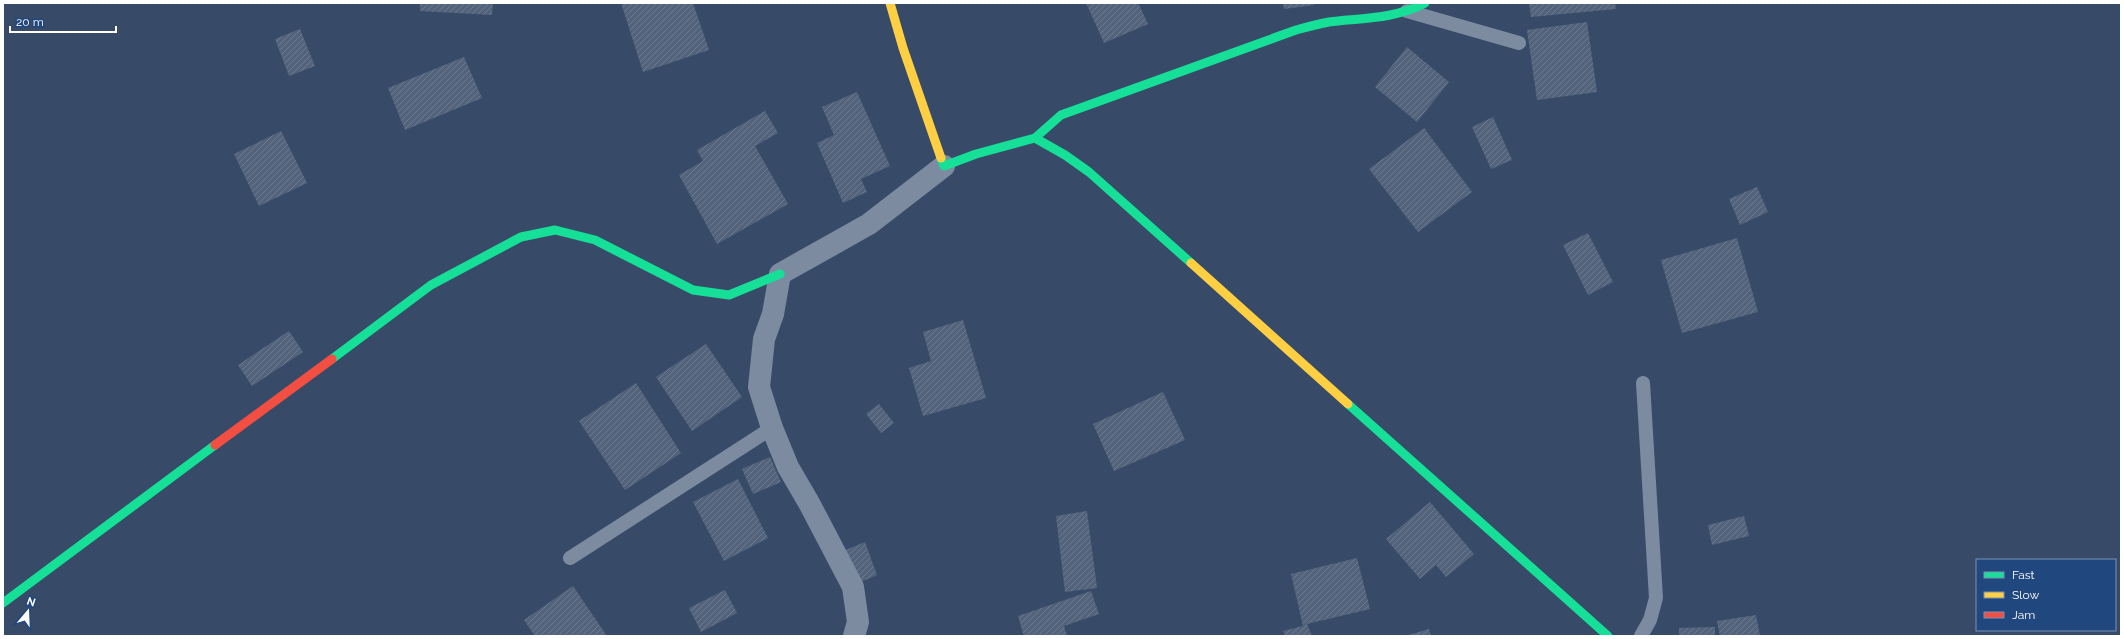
<svg xmlns="http://www.w3.org/2000/svg" width="2124" height="639" font-family="Raleway,sans-serif">
<style>
.building{fill:url(#building-hatch)}
.lines{fill:none;stroke-linecap:round;stroke-linejoin:round}
.lane{stroke:#7c8ba0;stroke-width:14}
.street{stroke:#7c8ba0;stroke-width:22}
.fast{stroke:#16e098;stroke-width:9}
.slow{stroke:#ffcf43;stroke-width:9}
.jam{stroke:#f24e42;stroke-width:9}
</style>
<defs>
<pattern id="building-hatch" width="6" height="6" patternUnits="userSpaceOnUse"><rect width="6" height="6" fill="#52637b"/><path d="M-1 1l2-2M0 6l6-6M5 7l2-2" fill="none" stroke="#6c7a8f"/></pattern>
</defs>
<rect width="100%" height="100%" fill="#374b69"/>
<g class="building">
<polygon points="420,3 493,3 492,15 420,11"/>
<polygon points="621,3 693,3 709,50 643,72"/>
<polygon points="1086,3 1138,3 1148,24 1104,43"/>
<polygon points="1283,3 1314,3 1314,5 1284,9"/>
<polygon points="1529,3 1615,3 1616,9 1531,17"/>
<polygon points="1587,22 1597,92 1537,100 1527,30"/>
<polygon points="300,29 315,66 289,76 275,39"/>
<polygon points="1407,47 1449,82 1417,122 1375,87"/>
<polygon points="464,57 482,98 405,130 388,88"/>
<polygon points="857,92 890,166 861,179 867,192 843,203 817,143 834,135 822,107"/>
<polygon points="765,111 778,133 755,146 788,204 717,244 679,175 703,161 697,150"/>
<polygon points="1493,117 1512,160 1491,169 1472,127"/>
<polygon points="1424,128 1472,192 1418,232 1369,169"/>
<polygon points="281,131 307,183 259,206 234,154"/>
<polygon points="1757,187 1768,212 1740,225 1729,199"/>
<polygon points="1588,233 1613,282 1588,295 1563,245"/>
<polygon points="1737,238 1758,312 1682,333 1661,260"/>
<polygon points="963,320 986,398 923,416 909,368 931,361 923,332"/>
<polygon points="289,331 303,352 252,386 238,365"/>
<polygon points="706,344 742,397 692,431 656,377"/>
<polygon points="636,383 681,453 625,490 579,421"/>
<polygon points="1163,392 1185,440 1114,471 1093,424"/>
<polygon points="879,404 894,423 881,433 866,414"/>
<polygon points="770,457 781,482 753,494 742,469"/>
<polygon points="738,479 768,538 724,561 693,502"/>
<polygon points="1430,502 1474,554 1446,577 1436,565 1420,579 1386,539"/>
<polygon points="1087,511 1097,588 1065,592 1056,516"/>
<polygon points="1744,516 1749,536 1712,545 1708,525"/>
<polygon points="865,542 877,575 856,584 843,551"/>
<polygon points="1357,558 1370,609 1307,624 1312,636 1285,636 1283,631 1303,626 1291,574"/>
<polygon points="573,586 607,636 535,636 524,620"/>
<polygon points="725,590 737,613 701,632 689,608"/>
<polygon points="1091,591 1099,614 1064,626 1067,636 1024,636 1018,616"/>
<polygon points="1756,615 1760,636 1720,636 1717,621"/>
<polygon points="1715,627 1715,636 1679,636 1679,628"/>
<polygon points="1429,629 1431,636 1405,636"/>
</g>
<g class="lines">
<g class="lane">
<polyline points="1407,11 1519,43"/>
<polyline points="570,558 772,428"/>
<polyline points="1641,636 1650,620 1656,598 1643,383"/>
</g>
<polyline class="street" points="854,636 858,622 853,587 809,503 788,467 772,428 759,387 764,339 773,314 780,274 869,224 944,166"/>
<g class="fast">
<path d="M1035,138L1061,115L1296,30C1307,27 1318,24 1329,22C1362,18 1395,19 1425,3"/>
<polyline points="941,158 944,166 976,154 1035,138 1065,155 1089,172 1191,263"/>
<polyline points="332,359 431,285 521,237 555,230 595,240 693,290 729,295 780,274"/>
<polyline points="1348,404 1608,636"/>
<polyline points="3,603 215,445"/>
</g>
<g class="slow">
<polyline points="890,3 903,48 941,158"/>
<polyline points="1191,263 1348,404"/>
</g>
<polyline class="jam" points="215,445 332,359"/>
</g>
<rect width="2124" height="639" fill="none" stroke="#ffffff" stroke-width="8"/>
<rect x="1976" y="559" width="140" height="72" fill="#21477f" stroke="#7a91b2"/>
<rect x="1984" y="572" width="20" height="6" fill="#16e098" stroke="#7a91b2"/>
<text x="2012" y="579" font-size="12" fill="#ffffff">Fast</text>
<rect x="1984" y="592" width="20" height="6" fill="#ffcf43" stroke="#7a91b2"/>
<text x="2012" y="599" font-size="12" fill="#ffffff">Slow</text>
<rect x="1984" y="612" width="20" height="6" fill="#f24e42" stroke="#7a91b2"/>
<text x="2012" y="619" font-size="12" fill="#ffffff">Jam</text>
<g transform="translate(28 611) rotate(19)" stroke="#21477f" stroke-width="3" paint-order="stroke">
<path d="M0-3L7 15L0 10L-7 15Z" fill="#ffffff"/>
<text y="-6" font-size="11" font-weight="bold" text-anchor="middle" fill="#ffffff">N</text>
</g>
<path d="M10 26v6h106v-6" fill="none" stroke="#ffffff" stroke-width="2"/>
<text x="16" y="26" font-size="12" fill="#ffffff" stroke="#21477f" stroke-width="3" paint-order="stroke">20 m</text>
</svg>
